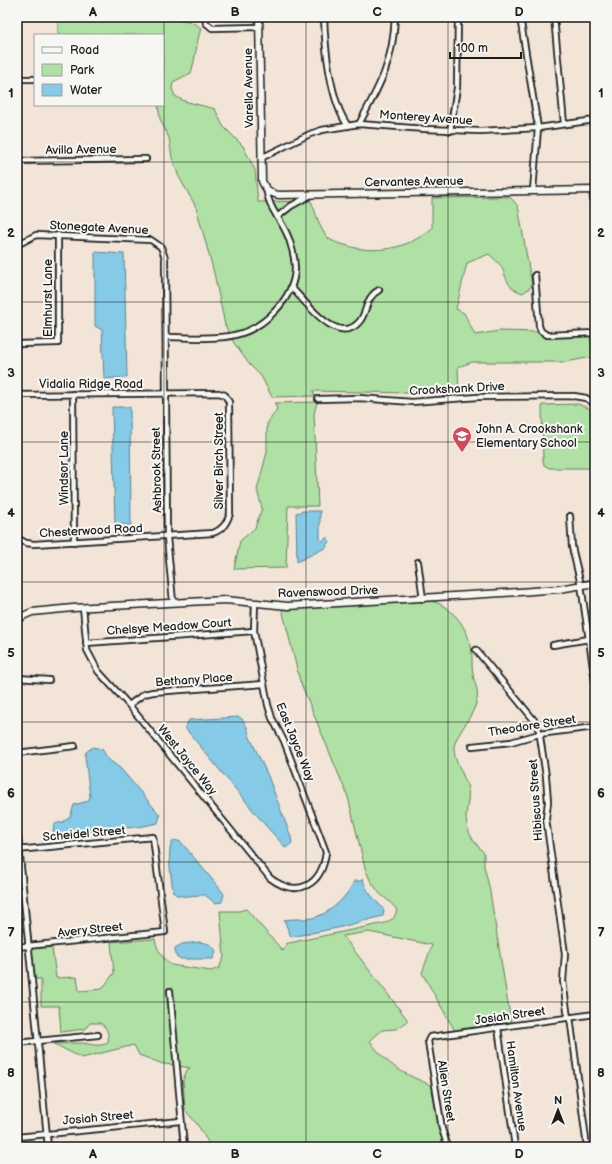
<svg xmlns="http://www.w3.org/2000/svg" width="612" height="1164" font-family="'Balsamiq Sans',sans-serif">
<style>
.green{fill:#aee1a3;stroke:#657e60}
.water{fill:#85cae6;stroke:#5b8495}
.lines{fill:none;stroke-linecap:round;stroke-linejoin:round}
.minor-casing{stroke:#1c1c1c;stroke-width:8}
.tertiary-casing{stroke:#1c1c1c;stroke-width:9}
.minor{stroke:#f6f6f2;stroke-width:4.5}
.tertiary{stroke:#f6f6f2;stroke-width:6}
.grid{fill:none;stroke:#1c1c1c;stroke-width:1;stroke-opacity:0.55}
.labels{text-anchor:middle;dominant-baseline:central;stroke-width:4;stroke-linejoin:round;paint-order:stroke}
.street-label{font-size:12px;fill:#1c1c1c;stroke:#f6f6f2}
.poi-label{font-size:12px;fill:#1c1c1c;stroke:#f6f6f2;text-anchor:start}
.neatline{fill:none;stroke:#1c1c1c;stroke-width:1.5}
.grid-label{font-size:13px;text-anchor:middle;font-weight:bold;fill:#1c1c1c}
</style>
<rect width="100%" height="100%" fill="#f2e5d7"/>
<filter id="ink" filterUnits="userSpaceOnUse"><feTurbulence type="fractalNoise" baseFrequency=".025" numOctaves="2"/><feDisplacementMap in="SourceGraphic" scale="8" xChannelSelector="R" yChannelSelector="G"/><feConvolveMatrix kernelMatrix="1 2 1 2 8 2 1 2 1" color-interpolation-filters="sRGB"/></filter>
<g filter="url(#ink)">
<g class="green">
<path d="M58,17H172C185,23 187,17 201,28C196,43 196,58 191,73L173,82L172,89L175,96L184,101L215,109L223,126L243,146L255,170L258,202L311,201C316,212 319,229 328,238C333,242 340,244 345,245C374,255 409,249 432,228V198L510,197L518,206L532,286L523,293C506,288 508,280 501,266C498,262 493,258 489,254L467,263L456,309L464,313L475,335L499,331L538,332L543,337H547L590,336L592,357L566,362H472L458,367L459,394L313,391L315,396L272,397L261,376L249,364L234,343L225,325L214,273L196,207L179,177L172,158L169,138L160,119L158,105H163V35H61L58,33Z"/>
<polygon points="317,402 314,414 318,506 288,506 286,568 234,569 240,541 255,528 262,508 257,490 267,452 267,424 277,409 275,403"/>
<polygon points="578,404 595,411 595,468 549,468 544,465 543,461 542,405"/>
<path d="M431,601C452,606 466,626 471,646C473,655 471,665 473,674C474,683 479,689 477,700C474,715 455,737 454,746C453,762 465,774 468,789C470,801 464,814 467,825C469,837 477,845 484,853V866L489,886L511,1022L455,1031L422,973L432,945L369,932L343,936L407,1019V1022L396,1029L382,1030L370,1041C389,1068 403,1073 433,1086L441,1136L445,1147H211L197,1124L185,1110L183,1080L187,1070L190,1068L179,1066L172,988L167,989L174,1065L163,1064L139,1055L134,1045L82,1058L54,1044C63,1044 71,1043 80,1043C90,1043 97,1048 108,1043C109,1035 108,1028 100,1023H90L85,1029L61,1032L59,1006H41V979H33L30,949L52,947L56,978L77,977L79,991L102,989L114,973L111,942L155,939C156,947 163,960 171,965L211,971L219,968L224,957L220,911H239L246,909L283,951L286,944L289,943L385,923L394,918L397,910L390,902L380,894L370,880L365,868L348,797L300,681L282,609Z"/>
</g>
<g class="water">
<polygon points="95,252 124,254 127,377 104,379 102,330 95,326"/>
<polygon points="112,407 130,407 131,525 115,525"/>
<polygon points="303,511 320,511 320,539 322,541 328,537 329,542 326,545 327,547 297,562 296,513"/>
<polygon points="239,717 242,719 247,727 249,735 268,776 291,837 292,843 286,848 266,826 185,728 189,720"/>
<polygon points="93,747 102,749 108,759 121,769 160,815 158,823 144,826 64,835 53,831 54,824 63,822 70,817 74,805 88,801 90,797 85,756 86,752"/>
<path d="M174,840L181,842L221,890L224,894L222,902L215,903L205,895C195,894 179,900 173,892C172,880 165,848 174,840Z"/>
<path d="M363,879C365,891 376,900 384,910L383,916L337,928L291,937L284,920C293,918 303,920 312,918C330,914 347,897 354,881H361Z"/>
<path d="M199,942C207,943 213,944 216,952L213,959H181L176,956L175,948L182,944Z"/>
</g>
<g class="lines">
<defs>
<g id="minor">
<polyline points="205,17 206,23 212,28 259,27"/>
<path d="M324,17C325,48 330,101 348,126"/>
<polyline points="520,17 538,128 533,191"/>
<polyline points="554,17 564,124"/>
<polyline points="17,79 35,79"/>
<path d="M359,124C380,85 393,63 395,17"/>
<polyline points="450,131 457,88 458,17"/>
<polyline points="261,158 310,134 322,130 359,124 425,129 480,131 538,128 595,120"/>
<polyline points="17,161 146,159"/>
<polyline points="592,190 595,212"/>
<polyline points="277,217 291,206 311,195"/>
<polyline points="17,245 36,235 151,240 161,247 165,258 167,537 173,602"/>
<polyline points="535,275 539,326 541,331 547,335 595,333"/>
<path d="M291,287C306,302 338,348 360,321C368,310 365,298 379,290"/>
<path d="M166,337C188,337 214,340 235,335C263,329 294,299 295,269C295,260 293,251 290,242C284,221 269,212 266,188"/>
<polyline points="17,344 58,343 58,235"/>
<polyline points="73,394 74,542"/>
<path d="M17,395L219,393L225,395L229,402L230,514C226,524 223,529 213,533L34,544L26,543L17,538"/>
<polyline points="318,399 359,398 412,402 478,397 574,396 586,398 595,404"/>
<polyline points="570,516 572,547 581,585 595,681"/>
<polyline points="418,562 423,599"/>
<path d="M83,607L87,650L98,671L129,705L270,878C298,899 322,885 326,852L284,741L272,718L268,705L254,631L255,603"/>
<polyline points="86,643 254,631"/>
<polyline points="553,645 589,639"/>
<polyline points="476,650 534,720 539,730 546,776 548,802 546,819 565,954 563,981 568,1018"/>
<polyline points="17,678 49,680"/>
<polyline points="129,705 144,694 153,692 264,684"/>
<polyline points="472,746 511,742 539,734 595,727"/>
<polyline points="17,753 75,746"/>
<polyline points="17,826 48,1147"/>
<polyline points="17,850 153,837 165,932 17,947"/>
<polyline points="170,991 184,1147"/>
<polyline points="570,1017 587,1147"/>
<polyline points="498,1028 515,1147"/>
<polyline points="17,1043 98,1035"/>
<polyline points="17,1137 181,1121"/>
<polyline points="448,1147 442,1129 428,1041 430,1037 595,1014"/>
</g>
<g id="tertiary">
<path d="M259,17L262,181C265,189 270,194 279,195L595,190"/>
<polyline points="17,621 23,616 32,612 73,608 225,600 288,606 519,592 559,589 595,583"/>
</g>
</defs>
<use href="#minor" class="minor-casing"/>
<use href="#tertiary" class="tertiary-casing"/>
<use href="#minor" class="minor"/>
<use href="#tertiary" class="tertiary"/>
</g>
</g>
<path class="grid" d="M164,17V1147M306,17V1147M448,17V1147M17,162H595M17,302H595M17,442H595M17,582H595M17,722H595M17,862H595M17,1002H595"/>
<defs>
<symbol id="school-pin" viewBox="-11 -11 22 30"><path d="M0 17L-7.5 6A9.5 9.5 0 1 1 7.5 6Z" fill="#d1495b" stroke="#f6f6f2"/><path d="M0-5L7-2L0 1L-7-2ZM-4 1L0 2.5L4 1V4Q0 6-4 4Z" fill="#fff"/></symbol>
</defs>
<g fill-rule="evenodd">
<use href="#school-pin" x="451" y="425" width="22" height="30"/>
</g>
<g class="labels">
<g class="street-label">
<text transform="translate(249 88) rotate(-91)">Varella Avenue</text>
<text transform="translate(426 118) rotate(4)">Monterey Avenue</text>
<text transform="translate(81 150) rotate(-1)">Avilla Avenue</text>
<text transform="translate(414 182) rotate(-1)">Cervantes Avenue</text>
<text transform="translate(99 228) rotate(3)">Stonegate Avenue</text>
<text transform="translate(48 298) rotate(-90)">Elmhurst Lane</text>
<text x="91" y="384">Vidalia Ridge Road</text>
<text transform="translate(457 389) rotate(-3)">Crookshank Drive</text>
<text transform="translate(219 461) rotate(-90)">Silver Birch Street</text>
<text transform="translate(64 468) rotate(-90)">Windsor Lane</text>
<text transform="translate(157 470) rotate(-91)">Ashbrook Street</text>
<text transform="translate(91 531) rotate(-3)">Chesterwood Road</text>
<text transform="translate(328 592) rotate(-2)">Ravenswood Drive</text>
<text transform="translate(169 627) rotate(-4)">Chelsye Meadow Court</text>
<text transform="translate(194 680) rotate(-4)">Bethany Place</text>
<text transform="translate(532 726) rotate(-9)">Theodore Street</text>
<text transform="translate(295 742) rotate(68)">East Jayce Way</text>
<text transform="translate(187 760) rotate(51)">West Jayce Way</text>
<text transform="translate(536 800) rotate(-94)">Hibiscus Street</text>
<text transform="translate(84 834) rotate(-5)">Scheidel Street</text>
<text transform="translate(90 930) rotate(-6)">Avery Street</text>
<text transform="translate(510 1016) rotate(-8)">Josiah Street</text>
<text transform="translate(516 1086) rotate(82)">Hamilton Avenue</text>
<text transform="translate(446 1091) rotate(81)">Allen Street</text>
<text transform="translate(98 1118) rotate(-5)">Josiah Street</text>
</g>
<g class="poi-label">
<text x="476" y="429">John A. Crookshank<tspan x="476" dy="14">Elementary School</tspan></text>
</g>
</g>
<rect width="612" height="1164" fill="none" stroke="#f6f6f2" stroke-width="44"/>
<rect x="34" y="34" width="130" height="72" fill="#f6f6f2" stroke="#9f9f9c"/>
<rect x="42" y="47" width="20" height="6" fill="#f6f6f2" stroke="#9f9f9c"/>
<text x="70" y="54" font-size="12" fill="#1c1c1c">Road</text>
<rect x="42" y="64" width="20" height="12" fill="#aee1a3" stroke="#9f9f9c"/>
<text x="70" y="74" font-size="12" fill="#1c1c1c">Park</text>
<rect x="42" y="84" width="20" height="12" fill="#85cae6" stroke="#9f9f9c"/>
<text x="70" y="94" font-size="12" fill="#1c1c1c">Water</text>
<g transform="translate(558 1110)" stroke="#f6f6f2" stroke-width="3" paint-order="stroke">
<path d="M0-3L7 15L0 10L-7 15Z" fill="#1c1c1c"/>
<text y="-6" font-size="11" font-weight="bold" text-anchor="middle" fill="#1c1c1c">N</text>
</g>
<path d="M450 52v6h71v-6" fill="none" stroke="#1c1c1c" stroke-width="2"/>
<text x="456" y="52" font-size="12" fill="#1c1c1c" stroke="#f6f6f2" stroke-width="3" paint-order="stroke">100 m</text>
<rect x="22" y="22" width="568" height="1120" class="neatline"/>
<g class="grid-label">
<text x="93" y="16">A</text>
<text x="235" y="16">B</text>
<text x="377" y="16">C</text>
<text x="519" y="16">D</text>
<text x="11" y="97">1</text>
<text x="601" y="97">1</text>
<text x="11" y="237">2</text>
<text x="601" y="237">2</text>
<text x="11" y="377">3</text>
<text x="601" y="377">3</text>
<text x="11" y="517">4</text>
<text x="601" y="517">4</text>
<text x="11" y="657">5</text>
<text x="601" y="657">5</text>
<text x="11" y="797">6</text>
<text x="601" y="797">6</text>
<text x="11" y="937">7</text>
<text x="601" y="937">7</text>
<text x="11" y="1077">8</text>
<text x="601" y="1077">8</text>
<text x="93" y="1158">A</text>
<text x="235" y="1158">B</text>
<text x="377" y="1158">C</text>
<text x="519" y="1158">D</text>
</g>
</svg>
